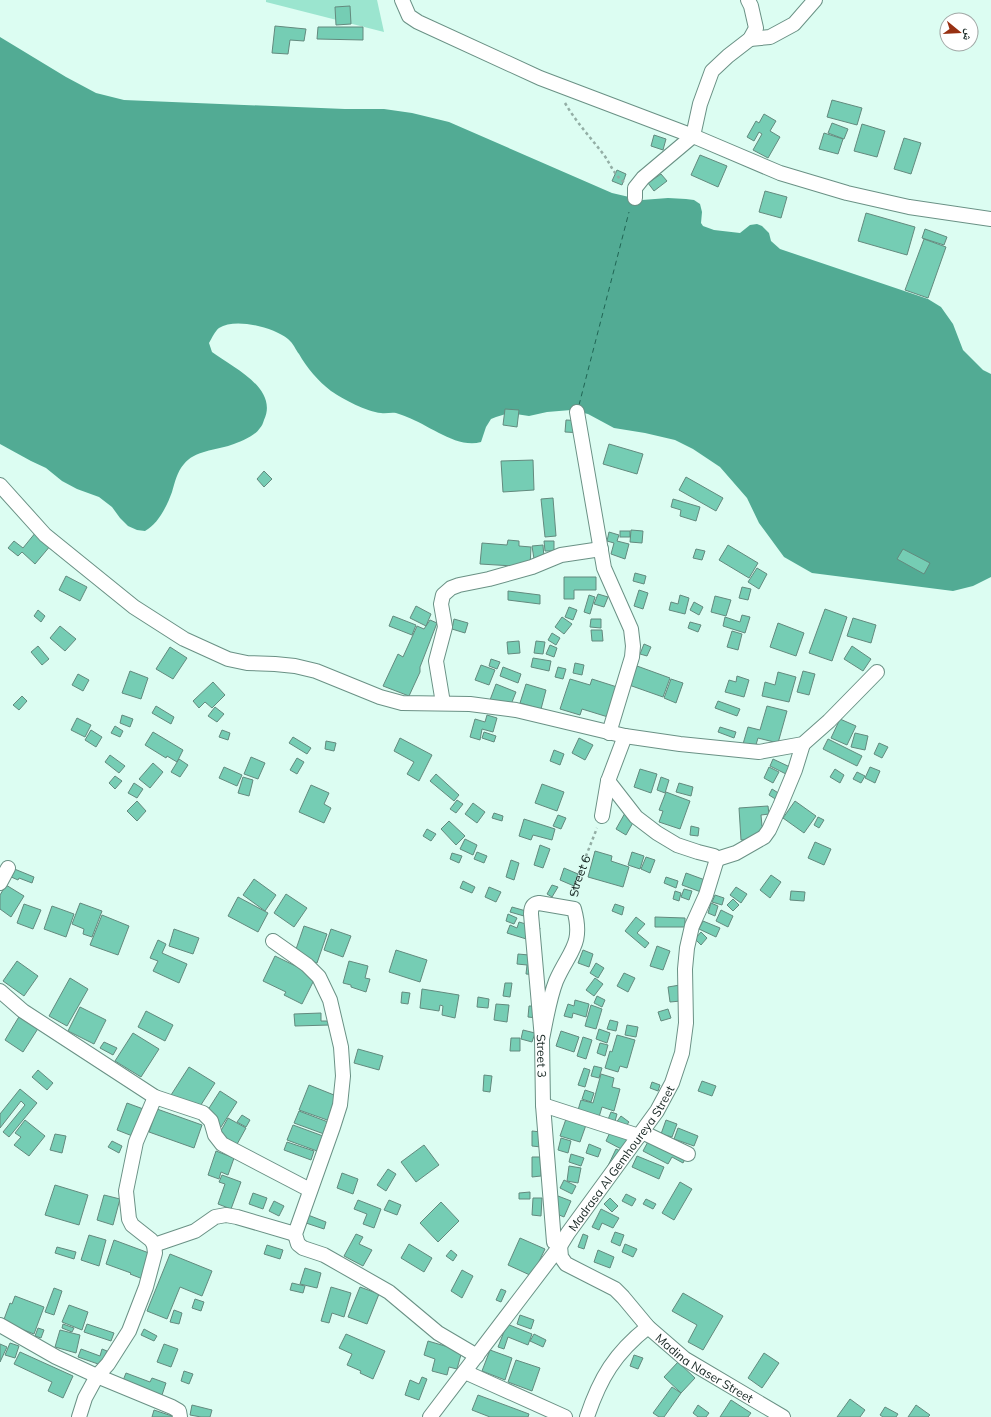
<svg xmlns="http://www.w3.org/2000/svg" width="991" height="1417" font-family="Mulish,'Noto Naskh Arabic',sans-serif">
<style>
.green{fill:#9be5cf}
.water{fill:#52ab94}
.lines{fill:none;stroke-linecap:round;stroke-linejoin:round}
.ferry{stroke:#206554;stroke-width:1;stroke-dasharray:5 4;stroke-linecap:butt}
.building{fill:#75cdb4;stroke:#638a7e}
.minor-casing{stroke:#6a9185;stroke-width:16}
.path{stroke:#93aea5;stroke-width:2.5;stroke-dasharray:3 3;stroke-linecap:butt}
.minor{stroke:#fff;stroke-width:14}
.labels{text-anchor:middle;dominant-baseline:central;stroke-width:3;stroke-linejoin:round;paint-order:stroke}
.street-label{font-size:12px;fill:#152521;stroke:#fff}
</style>
<rect width="100%" height="100%" fill="#dcfdf2"/>
<polygon class="green" points="266,0 377,0 384,32 266,2"/>
<path class="water" d="M0,37L66,77L96,93L124,100L345,109H384L412,113L449,122L612,193L642,200L668,198L686,199L694,200L700,204L702,212L701,223L703,226L714,230L740,233L750,225L757,224L762,226L769,233L771,241L780,249L928,299L941,307L953,324L963,350L983,370L991,374V577L973,586L953,591L812,573L784,557L759,523L747,498L720,467L693,449L675,440L645,433L614,428L588,414L571,410L547,412L529,416L509,413L496,417L491,419L486,427L481,442C457,449 429,425 407,417C404,416 400,414 396,413C391,412 386,414 381,413C367,412 343,399 331,391C318,381 307,368 299,354C295,349 294,344 288,339C274,328 236,317 219,328C215,331 212,338 209,343L212,352C232,367 279,388 264,420C263,423 262,426 260,428C255,436 240,442 231,445C216,450 194,451 184,464C177,472 175,482 172,492C167,506 158,524 145,531L137,530L128,526L120,518L112,507L99,497L77,489L62,481L46,468L31,461L0,444Z"/>
<g class="lines">
<polyline class="ferry" points="579,405 629,212"/>
</g>
<g class="building">
<polygon points="350,6 351,24 336,25 335,7"/>
<polygon points="275,26 306,29 304,41 290,40 288,54 272,53"/>
<polygon points="318,27 363,27 363,40 317,39"/>
<polygon points="832,100 862,108 857,125 827,117"/>
<polygon points="764,114 776,121 770,131 780,137 768,158 753,150 762,134 759,132 754,141 747,137 756,121 759,123"/>
<polygon points="832,123 848,129 844,139 828,133"/>
<polygon points="862,124 885,131 877,157 854,151"/>
<polygon points="824,133 843,139 838,154 819,149"/>
<polygon points="654,135 666,139 663,150 651,146"/>
<polygon points="904,138 921,143 911,174 894,169"/>
<polygon points="700,155 727,166 718,187 691,175"/>
<polygon points="617,170 626,174 622,185 612,181"/>
<polygon points="661,174 667,181 654,191 648,183"/>
<polygon points="765,191 787,197 781,218 759,212"/>
<polygon points="866,213 915,227 907,255 858,241"/>
<polygon points="925,229 947,237 944,245 922,238"/>
<polygon points="924,239 946,247 928,298 905,290"/>
<polygon points="505,409 519,410 517,427 503,425"/>
<polygon points="566,420 585,421 584,433 565,432"/>
<polygon points="609,444 643,454 637,474 603,464"/>
<polygon points="533,460 534,490 503,492 501,461"/>
<polygon points="264,471 272,479 264,487 257,479"/>
<polygon points="686,477 723,498 716,511 679,490"/>
<polygon points="553,498 556,536 545,537 541,499"/>
<polygon points="673,499 700,507 696,521 680,516 681,510 671,507"/>
<polygon points="631,530 643,531 642,543 630,542"/>
<rect x="620" y="531" width="10" height="6"/>
<polygon points="36,532 51,545 35,564 22,552 18,556 8,548 14,541 23,548"/>
<polygon points="609,532 619,535 617,541 629,544 625,559 611,554 614,543 607,541"/>
<polygon points="508,540 519,541 519,546 531,547 530,567 480,564 482,543 507,545"/>
<polygon points="544,541 554,541 554,551 545,551"/>
<polygon points="543,545 544,558 534,559 532,546"/>
<polygon points="728,545 758,563 749,578 719,560"/>
<polygon points="696,549 705,551 702,560 693,558"/>
<polygon points="903,549 930,563 924,574 897,559"/>
<polygon points="757,568 767,574 759,589 748,582"/>
<polygon points="635,573 646,576 644,584 633,581"/>
<polygon points="66,576 87,587 80,601 59,590"/>
<polygon points="564,577 596,577 596,590 574,590 574,599 564,599"/>
<polygon points="742,587 751,589 748,600 739,598"/>
<polygon points="639,590 648,593 643,609 634,606"/>
<polygon points="508,591 540,595 540,604 508,600"/>
<polygon points="598,594 608,597 604,607 594,604"/>
<polygon points="589,595 595,597 590,614 584,612"/>
<polygon points="680,595 689,598 685,614 669,610 671,602 678,604"/>
<polygon points="715,596 731,600 726,616 711,612"/>
<polygon points="694,602 703,607 699,615 690,610"/>
<polygon points="416,606 431,614 426,626 410,618"/>
<polygon points="569,607 577,610 573,620 565,617"/>
<polygon points="825,609 847,617 832,661 809,653"/>
<polygon points="38,610 45,616 41,622 34,616"/>
<polygon points="742,615 750,617 745,633 723,626 725,617 740,622"/>
<polygon points="393,616 416,625 412,635 389,626"/>
<polygon points="562,617 572,624 564,634 555,627"/>
<polygon points="853,618 876,625 871,643 847,636"/>
<polygon points="454,619 468,623 465,633 452,629"/>
<polygon points="591,619 601,619 601,628 590,627"/>
<polygon points="430,620 437,623 420,667 420,672 409,696 383,686 398,654 403,657 417,626 424,629"/>
<polygon points="690,622 701,625 698,632 688,628"/>
<polygon points="778,623 804,633 796,656 770,647"/>
<polygon points="60,626 76,639 65,651 50,638"/>
<polygon points="591,630 602,630 603,641 592,641"/>
<polygon points="732,631 742,634 738,650 727,647"/>
<polygon points="552,633 560,638 556,645 548,640"/>
<polygon points="519,641 520,653 508,654 507,642"/>
<polygon points="536,641 545,642 543,654 534,653"/>
<polygon points="644,644 651,647 647,656 640,654"/>
<polygon points="550,645 557,648 554,657 546,654"/>
<polygon points="38,646 49,659 42,665 31,652"/>
<polygon points="852,646 871,659 863,671 844,659"/>
<polygon points="170,647 187,658 173,679 156,669"/>
<polygon points="533,658 551,661 549,671 531,667"/>
<polygon points="491,659 500,662 497,669 489,666"/>
<polygon points="575,663 584,665 582,675 573,673"/>
<polygon points="481,665 495,670 489,685 475,680"/>
<polygon points="637,666 670,678 663,697 629,685"/>
<polygon points="503,667 521,674 518,683 500,676"/>
<polygon points="558,667 566,669 563,679 555,677"/>
<polygon points="130,671 148,678 141,699 122,693"/>
<polygon points="803,671 815,674 809,695 797,692"/>
<polygon points="778,672 796,677 789,702 762,696 765,682 775,685"/>
<polygon points="78,674 89,680 83,691 72,685"/>
<polygon points="737,676 749,680 744,697 725,692 729,680 736,682"/>
<polygon points="570,679 590,685 592,679 617,687 608,717 582,709 580,715 560,709"/>
<polygon points="671,679 683,683 676,703 664,698"/>
<polygon points="213,682 225,695 212,708 205,702 199,708 193,701"/>
<polygon points="496,684 516,692 510,707 490,700"/>
<polygon points="526,684 546,690 541,709 520,703"/>
<polygon points="22,696 27,701 19,710 13,705"/>
<polygon points="718,701 740,709 737,716 715,708"/>
<polygon points="156,706 174,717 171,724 152,713"/>
<polygon points="767,706 787,711 778,743 758,738 755,748 743,744 748,727 760,730"/>
<polygon points="215,707 224,714 217,722 208,716"/>
<polygon points="122,715 133,719 130,727 120,723"/>
<polygon points="487,715 497,718 493,732 482,729 480,740 470,737 475,719 485,722"/>
<polygon points="77,718 91,725 85,737 71,730"/>
<polygon points="840,719 856,726 847,745 831,738"/>
<polygon points="115,726 123,731 120,737 111,733"/>
<polygon points="720,727 736,732 734,738 718,732"/>
<polygon points="91,730 102,737 96,747 85,740"/>
<polygon points="222,730 230,733 228,740 219,737"/>
<polygon points="153,732 183,750 177,762 167,756 166,758 145,745"/>
<polygon points="484,732 496,736 494,742 482,738"/>
<polygon points="855,733 868,736 865,750 851,747"/>
<polygon points="293,737 311,748 307,754 289,743"/>
<polygon points="400,738 432,755 419,781 407,774 414,762 394,751"/>
<polygon points="579,738 593,745 585,760 572,753"/>
<polygon points="828,739 862,756 857,766 823,749"/>
<polygon points="326,741 336,743 334,751 325,749"/>
<polygon points="879,743 888,747 882,758 874,754"/>
<polygon points="554,750 564,754 560,765 550,761"/>
<polygon points="110,755 125,766 119,773 105,762"/>
<polygon points="251,757 265,763 258,779 244,774"/>
<polygon points="297,758 304,762 297,774 290,770"/>
<polygon points="179,759 188,765 180,777 171,772"/>
<polygon points="773,759 792,768 788,775 770,766"/>
<polygon points="153,763 163,772 150,788 139,779"/>
<polygon points="224,767 242,775 237,786 219,778"/>
<polygon points="769,767 779,772 773,783 764,778"/>
<polygon points="870,767 880,771 875,783 865,778"/>
<polygon points="640,769 657,774 651,793 634,787"/>
<polygon points="835,769 844,775 840,783 830,777"/>
<polygon points="857,772 865,776 861,783 853,779"/>
<polygon points="436,774 459,795 454,801 430,781"/>
<polygon points="115,776 122,781 115,789 109,783"/>
<polygon points="243,777 253,780 249,796 238,793"/>
<polygon points="661,777 669,780 665,793 657,790"/>
<polygon points="134,783 143,789 137,798 128,793"/>
<polygon points="679,783 693,787 691,796 676,792"/>
<polygon points="542,784 564,792 557,811 535,803"/>
<polygon points="311,785 329,793 324,804 331,808 324,823 299,812"/>
<polygon points="772,789 780,794 777,800 769,795"/>
<polygon points="666,792 690,801 680,829 659,822 663,811 659,810"/>
<polygon points="457,800 463,804 456,813 450,809"/>
<polygon points="137,801 146,811 137,821 127,811"/>
<polygon points="795,801 816,816 804,833 783,818"/>
<polygon points="473,803 485,812 477,823 465,814"/>
<polygon points="768,806 769,814 761,815 762,826 766,826 767,838 741,840 739,808"/>
<polygon points="494,813 503,816 502,821 492,818"/>
<polygon points="625,813 635,819 626,835 616,829"/>
<polygon points="558,815 566,818 561,829 553,826"/>
<polygon points="818,817 824,820 819,828 814,825"/>
<polygon points="524,819 555,829 552,840 533,835 531,840 519,836"/>
<polygon points="449,821 465,836 456,845 441,829"/>
<polygon points="691,826 699,828 698,836 690,835"/>
<polygon points="427,829 436,834 431,841 423,836"/>
<polygon points="465,839 477,845 473,855 460,849"/>
<polygon points="815,842 831,849 824,865 808,858"/>
<polygon points="540,845 550,849 543,868 534,865"/>
<polygon points="595,851 612,856 611,861 629,867 623,887 588,877"/>
<polygon points="477,852 487,856 484,863 474,859"/>
<polygon points="632,852 644,856 640,869 628,865"/>
<polygon points="452,853 462,856 459,863 450,859"/>
<polygon points="646,857 655,860 650,873 641,869"/>
<polygon points="511,860 519,863 514,880 506,877"/>
<polygon points="12,868 34,877 32,883 19,878 18,880 9,876"/>
<polygon points="564,868 578,874 574,886 560,880"/>
<polygon points="686,873 705,880 701,892 682,885"/>
<polygon points="771,875 781,882 770,898 760,890"/>
<polygon points="666,877 678,881 676,888 664,883"/>
<polygon points="254,879 276,895 265,911 243,895"/>
<polygon points="463,881 475,887 472,893 460,888"/>
<polygon points="6,885 24,896 11,917 0,909 0,895"/>
<polygon points="552,885 558,887 552,897 547,894"/>
<polygon points="489,887 501,892 496,902 485,897"/>
<polygon points="736,887 747,894 741,903 730,895"/>
<polygon points="684,889 692,891 689,900 681,897"/>
<polygon points="675,891 681,893 679,901 673,899"/>
<polygon points="791,891 805,892 804,901 790,900"/>
<polygon points="286,894 307,908 294,927 274,913"/>
<polygon points="715,895 724,898 722,905 712,902"/>
<polygon points="238,897 268,913 258,932 228,916"/>
<polygon points="733,899 739,905 733,911 727,905"/>
<polygon points="80,903 102,911 92,937 83,934 84,929 72,924"/>
<polygon points="711,903 718,906 715,916 708,913"/>
<polygon points="24,904 41,910 33,929 17,923"/>
<polygon points="615,904 624,907 622,915 612,911"/>
<polygon points="52,906 74,914 66,937 44,929"/>
<polygon points="512,907 526,911 524,916 510,912"/>
<polygon points="721,910 733,916 728,927 716,921"/>
<polygon points="508,914 517,918 514,924 506,921"/>
<polygon points="102,915 129,926 118,955 90,945"/>
<polygon points="636,917 645,924 637,933 649,943 645,948 625,931"/>
<polygon points="655,917 685,918 685,927 655,927"/>
<polygon points="703,921 720,928 716,937 699,929"/>
<polygon points="519,922 540,928 536,942 507,933 510,925 517,928"/>
<polygon points="304,926 327,934 317,963 294,955"/>
<polygon points="174,929 199,938 193,954 169,946"/>
<polygon points="331,929 351,936 343,957 324,950"/>
<polygon points="701,932 707,938 701,945 695,939"/>
<polygon points="158,940 166,944 162,953 187,964 179,983 153,971 158,961 150,958"/>
<polygon points="657,946 670,951 663,970 650,966"/>
<polygon points="396,950 427,960 420,982 389,972"/>
<polygon points="583,950 593,954 589,967 578,963"/>
<polygon points="518,954 540,956 538,975 526,974 527,965 517,964"/>
<polygon points="275,956 316,976 302,1004 284,995 286,992 263,981"/>
<polygon points="17,961 38,976 24,996 3,981"/>
<polygon points="349,961 368,966 365,978 370,979 366,992 351,987 351,985 343,983"/>
<polygon points="596,963 604,968 598,978 590,973"/>
<polygon points="624,973 635,978 628,992 617,986"/>
<polygon points="70,978 88,989 67,1026 49,1016"/>
<polygon points="595,978 603,984 594,996 586,990"/>
<polygon points="505,983 512,983 510,997 503,996"/>
<polygon points="680,985 681,1001 670,1002 668,987"/>
<polygon points="422,989 459,995 455,1018 442,1015 443,1006 440,1005 439,1011 420,1008"/>
<polygon points="402,992 410,993 408,1004 401,1003"/>
<polygon points="597,996 605,1000 602,1007 594,1003"/>
<polygon points="478,997 489,999 488,1008 477,1007"/>
<polygon points="575,1000 589,1004 586,1017 573,1013 572,1018 564,1016 568,1004 574,1006"/>
<polygon points="496,1004 509,1005 507,1022 494,1020"/>
<polygon points="591,1005 602,1009 596,1029 585,1026"/>
<polygon points="529,1006 538,1006 537,1018 528,1017"/>
<polygon points="80,1007 106,1020 94,1044 68,1031"/>
<polygon points="668,1009 671,1018 661,1021 658,1012"/>
<polygon points="146,1011 173,1025 165,1041 138,1027"/>
<polygon points="321,1013 321,1021 330,1021 330,1025 295,1026 294,1014"/>
<polygon points="20,1015 39,1027 23,1052 5,1040"/>
<polygon points="610,1020 618,1022 616,1031 607,1029"/>
<polygon points="627,1025 638,1027 636,1037 625,1035"/>
<polygon points="599,1029 610,1033 607,1043 596,1039"/>
<polygon points="523,1030 535,1033 532,1042 521,1039"/>
<polygon points="561,1031 579,1037 574,1052 556,1046"/>
<polygon points="133,1033 159,1049 141,1077 115,1061"/>
<polygon points="617,1035 635,1040 627,1068 620,1066 618,1072 605,1068 610,1051 612,1052"/>
<polygon points="583,1037 592,1040 586,1059 577,1056"/>
<polygon points="511,1038 520,1038 520,1051 510,1051"/>
<polygon points="104,1042 117,1048 113,1055 100,1048"/>
<polygon points="600,1043 608,1045 605,1056 597,1053"/>
<polygon points="358,1049 383,1056 379,1070 354,1063"/>
<polygon points="594,1066 602,1068 599,1078 591,1076"/>
<polygon points="189,1067 215,1083 197,1111 171,1095"/>
<polygon points="584,1068 590,1070 585,1087 578,1085"/>
<polygon points="38,1070 53,1083 47,1090 32,1077"/>
<polygon points="601,1074 614,1078 612,1087 620,1089 614,1111 602,1107 599,1117 578,1110 581,1100 593,1103"/>
<polygon points="484,1075 492,1076 490,1092 483,1091"/>
<polygon points="702,1081 716,1086 712,1096 698,1091"/>
<polygon points="652,1082 660,1085 658,1091 650,1088"/>
<polygon points="309,1085 339,1097 330,1121 299,1110"/>
<polygon points="20,1089 37,1103 9,1137 3,1132 25,1105 21,1101 0,1128 0,1114"/>
<polygon points="585,1090 594,1093 591,1102 582,1099"/>
<polygon points="220,1091 237,1102 221,1127 204,1116"/>
<polygon points="127,1103 146,1110 135,1137 117,1130"/>
<polygon points="157,1109 202,1125 194,1148 149,1132"/>
<polygon points="299,1111 328,1122 324,1134 294,1123"/>
<polygon points="611,1112 617,1114 614,1125 607,1122"/>
<polygon points="242,1115 250,1120 246,1127 237,1122"/>
<polygon points="621,1116 629,1122 623,1130 615,1124"/>
<polygon points="228,1118 246,1128 236,1146 218,1136"/>
<polygon points="566,1119 586,1125 580,1142 560,1136"/>
<polygon points="25,1120 45,1136 29,1156 14,1145 21,1137 15,1133"/>
<polygon points="666,1120 677,1124 672,1137 661,1134"/>
<polygon points="293,1125 323,1136 317,1151 287,1140"/>
<polygon points="678,1128 698,1136 694,1146 674,1139"/>
<polygon points="611,1130 631,1139 625,1151 606,1141"/>
<polygon points="532,1131 541,1132 541,1147 532,1146"/>
<polygon points="55,1134 66,1136 62,1153 50,1150"/>
<polygon points="651,1136 688,1153 683,1163 672,1157 668,1164 643,1151"/>
<polygon points="561,1138 571,1141 568,1153 558,1150"/>
<polygon points="112,1141 122,1146 119,1153 108,1147"/>
<polygon points="287,1142 314,1151 311,1160 284,1150"/>
<polygon points="589,1144 601,1149 598,1157 586,1153"/>
<polygon points="424,1145 439,1165 416,1182 401,1162"/>
<polygon points="616,1149 623,1152 607,1168"/>
<polygon points="216,1151 234,1158 228,1175 221,1172 219,1179 208,1175"/>
<polygon points="571,1154 584,1158 581,1166 569,1162"/>
<polygon points="637,1156 664,1167 659,1179 632,1167"/>
<polygon points="532,1157 540,1157 541,1176 532,1177"/>
<polygon points="569,1166 581,1168 578,1183 567,1181"/>
<polygon points="388,1169 396,1174 386,1191 377,1185"/>
<polygon points="342,1173 358,1179 353,1194 337,1188"/>
<polygon points="222,1175 241,1182 231,1209 218,1204 225,1184 219,1182"/>
<polygon points="564,1180 576,1186 572,1194 560,1188"/>
<polygon points="680,1182 692,1189 674,1220 662,1213"/>
<polygon points="55,1185 88,1195 79,1225 45,1215"/>
<polygon points="530,1192 530,1199 519,1199 519,1193"/>
<polygon points="253,1193 267,1198 263,1209 249,1204"/>
<polygon points="626,1194 636,1199 632,1206 622,1201"/>
<polygon points="104,1195 120,1199 113,1225 97,1220"/>
<polygon points="558,1196 571,1201 564,1217 552,1212"/>
<polygon points="533,1198 542,1198 541,1216 532,1215"/>
<polygon points="610,1198 618,1206 612,1212 604,1204"/>
<polygon points="646,1199 656,1204 653,1209 643,1204"/>
<polygon points="358,1200 381,1209 374,1228 363,1224 367,1214 354,1209"/>
<polygon points="389,1200 401,1205 397,1215 384,1210"/>
<polygon points="274,1201 284,1206 279,1216 269,1211"/>
<polygon points="441,1202 459,1221 438,1242 420,1223"/>
<polygon points="601,1209 619,1218 613,1228 602,1223 599,1230 592,1227"/>
<polygon points="308,1215 326,1222 324,1229 306,1223"/>
<polygon points="615,1232 624,1235 620,1246 611,1242"/>
<polygon points="356,1234 363,1237 359,1244 372,1250 363,1266 344,1256"/>
<polygon points="583,1234 588,1236 584,1249 578,1247"/>
<polygon points="89,1235 106,1240 99,1266 81,1260"/>
<polygon points="520,1238 545,1249 532,1276 508,1265"/>
<polygon points="114,1240 157,1256 148,1281 130,1274 131,1273 106,1264"/>
<polygon points="409,1244 432,1258 424,1272 401,1258"/>
<polygon points="625,1244 637,1249 633,1257 622,1252"/>
<polygon points="267,1245 283,1250 280,1259 264,1254"/>
<polygon points="57,1247 76,1252 74,1259 55,1253"/>
<polygon points="451,1250 457,1255 453,1261 446,1256"/>
<polygon points="598,1250 614,1257 610,1268 594,1262"/>
<polygon points="170,1254 212,1271 202,1296 180,1287 167,1319 147,1311"/>
<polygon points="305,1268 321,1273 317,1288 300,1284"/>
<polygon points="462,1270 473,1276 462,1298 451,1291"/>
<polygon points="292,1283 305,1286 303,1293 290,1290"/>
<polygon points="331,1287 351,1293 344,1317 332,1313 329,1323 321,1321"/>
<polygon points="360,1287 379,1294 367,1324 348,1317"/>
<polygon points="54,1288 62,1291 54,1315 45,1312"/>
<polygon points="501,1289 506,1291 501,1302 496,1300"/>
<polygon points="683,1293 723,1316 703,1350 688,1342 697,1325 672,1311"/>
<polygon points="15,1296 44,1307 34,1334 3,1322 10,1303 12,1304"/>
<polygon points="195,1299 204,1302 201,1311 192,1308"/>
<polygon points="69,1305 88,1312 82,1330 62,1322"/>
<polygon points="174,1310 182,1313 179,1324 170,1322"/>
<polygon points="520,1315 534,1320 531,1329 517,1324"/>
<polygon points="63,1324 74,1328 72,1332 62,1328"/>
<polygon points="87,1324 114,1333 111,1341 84,1332"/>
<polygon points="507,1324 532,1334 528,1345 508,1337 504,1349 498,1347"/>
<polygon points="38,1328 44,1330 41,1338 35,1336"/>
<polygon points="144,1329 157,1336 154,1341 141,1335"/>
<polygon points="60,1330 80,1335 76,1353 55,1347"/>
<polygon points="346,1334 385,1351 373,1379 360,1373 361,1371 347,1365 352,1354 339,1348"/>
<polygon points="534,1334 546,1340 543,1347 530,1341"/>
<polygon points="428,1341 462,1351 457,1369 449,1367 447,1375 432,1371 435,1359 424,1355"/>
<polygon points="10,1343 19,1346 15,1358 5,1355"/>
<polygon points="0,1344 7,1347 0,1362"/>
<polygon points="164,1344 178,1349 171,1367 157,1362"/>
<polygon points="81,1349 100,1356 102,1349 107,1351 101,1365 78,1357"/>
<polygon points="490,1350 512,1358 505,1380 482,1371"/>
<polygon points="20,1352 73,1376 63,1398 48,1391 52,1382 14,1364"/>
<polygon points="764,1353 779,1363 762,1388 748,1378"/>
<polygon points="634,1355 643,1358 638,1369 630,1366"/>
<polygon points="516,1360 540,1368 532,1391 508,1382"/>
<polygon points="678,1362 695,1378 681,1393 664,1377"/>
<polygon points="184,1371 193,1374 189,1384 181,1381"/>
<polygon points="126,1373 150,1382 152,1378 166,1383 161,1398 122,1383"/>
<polygon points="422,1377 427,1379 419,1400 405,1395 410,1380 419,1384"/>
<polygon points="672,1387 681,1393 664,1417 659,1417 653,1413"/>
<polygon points="478,1395 529,1414 528,1417 490,1417 472,1410"/>
<polygon points="850,1399 865,1410 860,1417 837,1417"/>
<polygon points="731,1400 751,1413 748,1417 720,1417"/>
<polygon points="192,1405 212,1410 210,1417 201,1417 190,1415"/>
<polygon points="698,1405 709,1413 706,1417 698,1417 693,1413"/>
<polygon points="916,1405 930,1415 928,1417 908,1417"/>
<polygon points="885,1407 898,1414 896,1417 883,1417 880,1415"/>
<polygon points="154,1410 175,1417 152,1417"/>
</g>
<g class="lines">
<defs>
<g id="minor">
<polyline points="402,0 409,16 418,22 540,78 693,136 780,173 847,193 909,207 991,219"/>
<polyline points="750,39 770,37 794,24 815,0"/>
<polyline points="635,198 635,188 643,178 693,136 700,104 712,71 728,56 750,39 756,28 751,6 748,0"/>
<polyline points="577,412 604,568 631,629 633,646 632,657 609,733"/>
<polyline points="0,485 45,535 134,607 184,639 228,659 247,663 275,664 295,666 316,671 380,697 402,703 470,704 516,710 625,736 680,744 759,752 803,744 829,721 877,672"/>
<polyline points="443,703 436,661 445,627 441,604 443,595 451,588 459,585 489,579 532,567 561,555 601,549"/>
<polyline points="608,781 636,817 657,833 677,845 698,852 714,856 717,859"/>
<polyline points="602,816 608,781 625,736"/>
<polyline points="717,859 736,853 764,837 769,830 780,806 795,770 803,744"/>
<polyline points="0,883 8,868"/>
<polyline points="273,941 307,965 319,977 330,1000 341,1047 343,1076 340,1105 333,1127 295,1234 298,1244 303,1248 324,1255 389,1292 438,1333 477,1356"/>
<polyline points="0,991 23,1011 155,1097 203,1113 211,1121 215,1135 222,1144 310,1190"/>
<path id="s2" d="M542,1039C546,1020 549,999 556,981C569,951 584,945 574,909L539,903C532,904 531,908 531,914L542,1039L543,1105L554,1242L560,1246L561,1257L566,1264L615,1289L623,1297L648,1327L685,1359L783,1417"/>
<polyline points="155,1097 136,1142 126,1191 129,1219 132,1225 151,1240 154,1245 155,1253 146,1287 129,1331 108,1364 97,1376 172,1407 179,1411 180,1417"/>
<polyline points="543,1105 639,1136"/>
<polyline points="642,1132 688,1154"/>
<polyline points="154,1245 195,1231 215,1217 226,1215 237,1217 295,1234"/>
<polyline points="0,1325 56,1357 97,1376 85,1398 79,1417"/>
<polyline points="465,1372 565,1417"/>
<path id="s3" d="M430,1417L560,1246L568,1233L657,1111L672,1083L682,1053L686,1023L685,969L687,948L692,926L706,895L717,859"/>
<path d="M587,1417C600,1378 615,1353 648,1327"/>
</g>
</defs>
<use href="#minor" class="minor-casing"/>
<g class="path">
<path d="M565,103C576,122 591,138 604,155C611,165 614,175 624,182"/>
<path id="s1" d="M573,896L575,884L597,828"/>
</g>
<use href="#minor" class="minor"/>
</g>
<g class="labels">
<g class="street-label">
<text stroke="none"><textPath href="#s1" startOffset="21">Street 6</textPath></text>
<text stroke="none"><textPath href="#s2" startOffset="330">Street 3</textPath></text>
<text stroke="none"><textPath href="#s3" startOffset="322">Madrasa Al Gemhoureya Street</textPath></text>
<text stroke="none"><textPath href="#s2" startOffset="719">Madina Naser Street</textPath></text>
</g>
</g>
<g transform="translate(959 32) rotate(108)"><circle r="19" fill="#ffffff" stroke="#a1a8a6"/>
<path d="M0-3L7 15L0 10L-7 15Z" fill="#973012"/>
<text y="-6" font-size="11" font-weight="bold" text-anchor="middle" fill="#152521">ش</text>
</g>
</svg>
